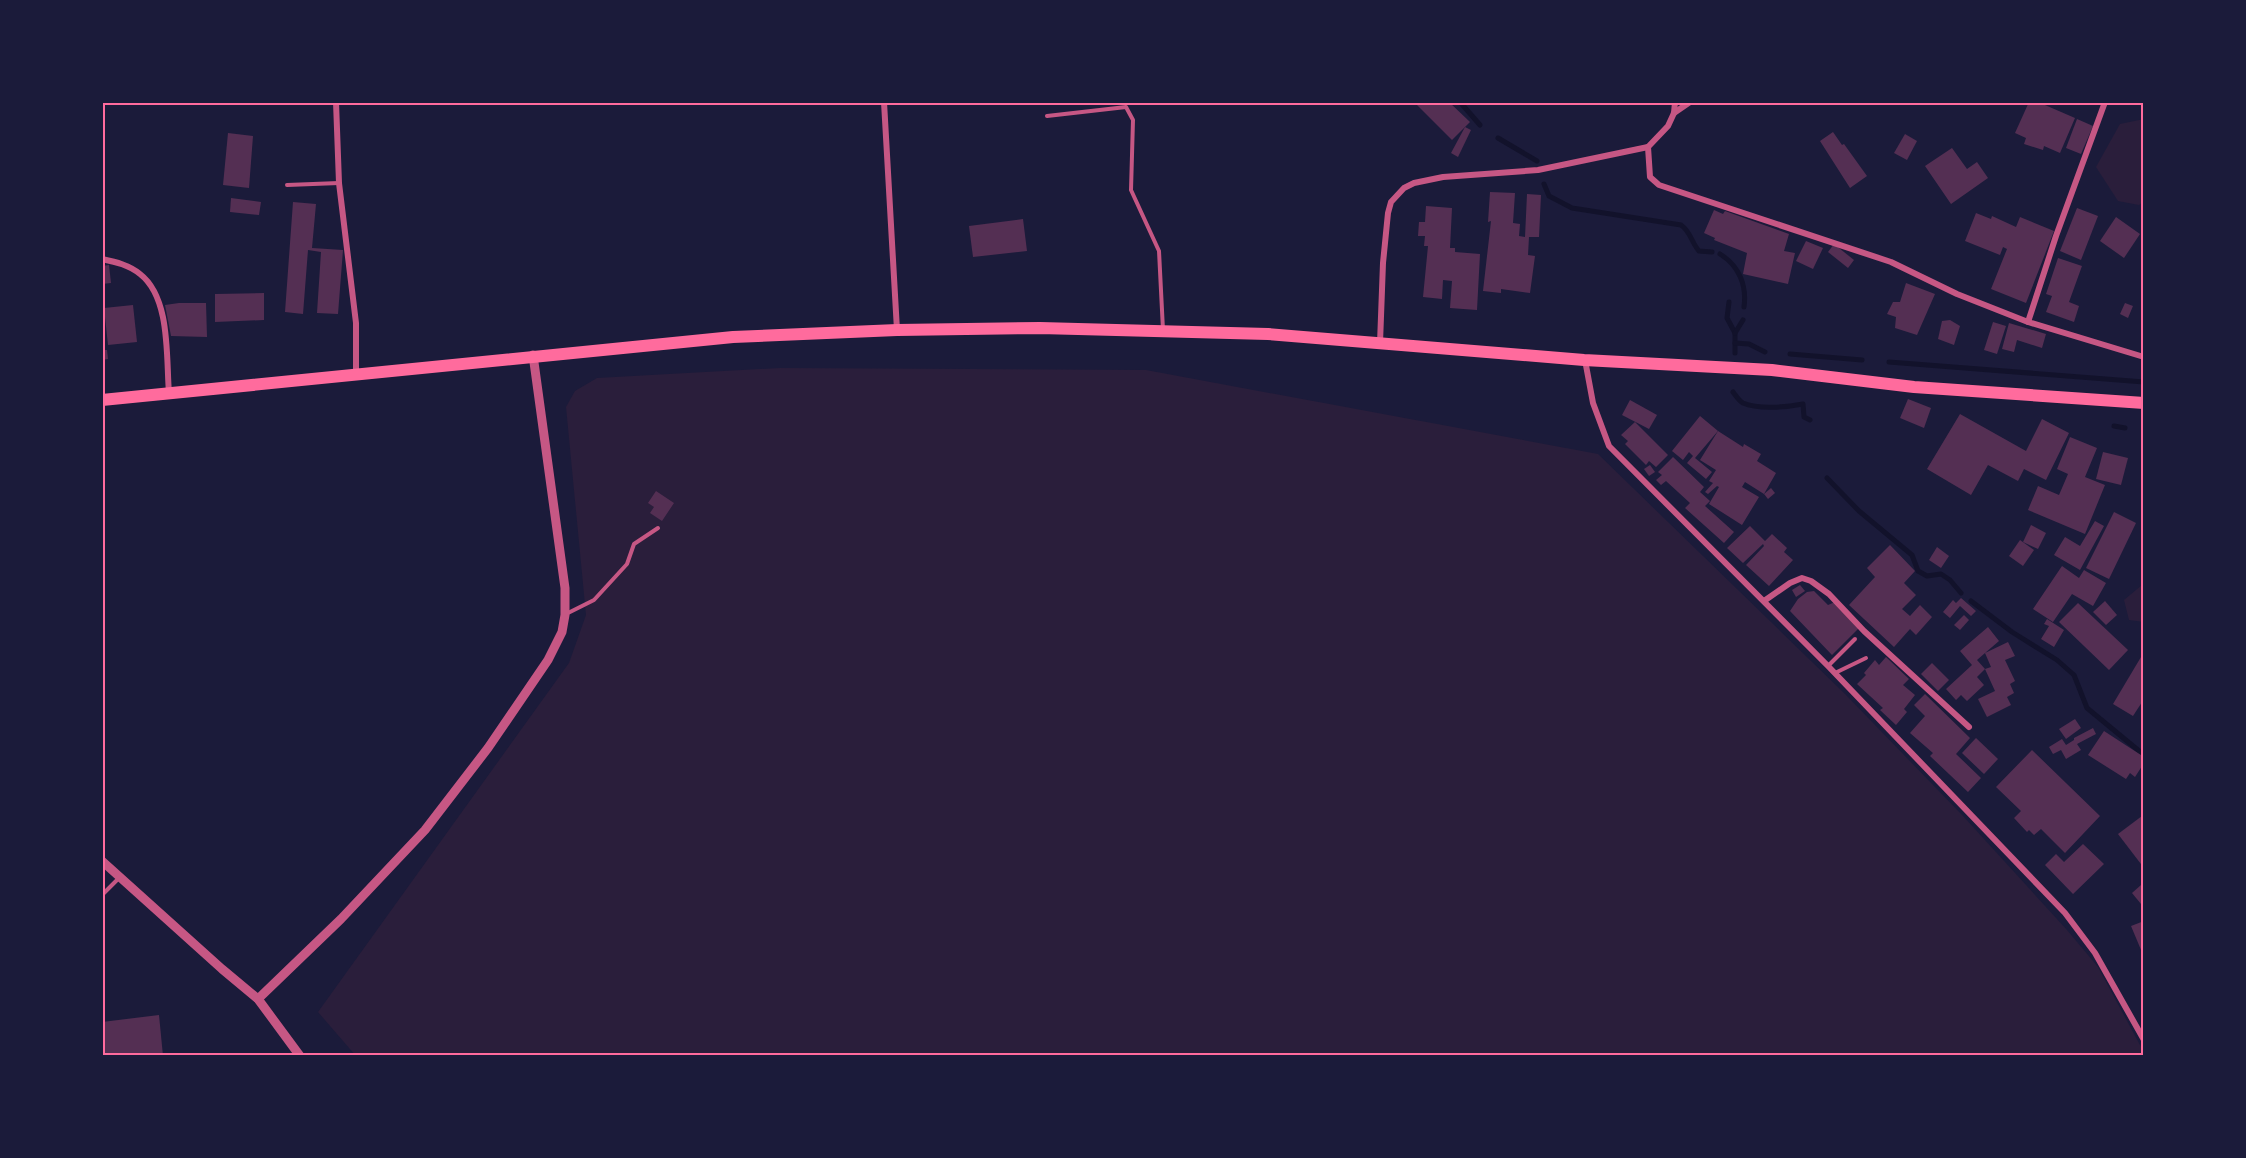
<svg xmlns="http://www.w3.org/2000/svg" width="2246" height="1158" font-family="Rubik,sans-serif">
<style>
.green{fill:#2a1e3b}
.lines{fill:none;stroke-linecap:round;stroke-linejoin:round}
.stream{stroke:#12122b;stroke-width:5}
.building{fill:#542f53;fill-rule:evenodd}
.service{stroke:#c65784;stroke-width:4}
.minor{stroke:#c65784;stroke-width:6}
.tertiary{stroke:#c65784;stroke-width:9}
.primary{stroke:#ff6b9d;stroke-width:12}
.neatline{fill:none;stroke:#ff6b9d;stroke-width:2}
</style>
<rect width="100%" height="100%" fill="#1b1b3a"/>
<g class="green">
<polygon points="2144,119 2144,201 2139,205 2118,201 2096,167 2120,124"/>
<polygon points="780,368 1146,370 1598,454 1845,694 1963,816 2067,930 2098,967 2141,1047 2144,1056 356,1056 318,1012 569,663 586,615 566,407 575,391 597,378"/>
<polygon points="2142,585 2144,585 2144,622 2129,620 2124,600"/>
</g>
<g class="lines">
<g class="stream">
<polyline points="1460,102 1480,125"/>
<polyline points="1498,138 1537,161"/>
<path d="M1544,184L1549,196L1572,208L1681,225C1691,232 1691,242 1699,251L1712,252"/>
<path d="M1720,254C1739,266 1747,285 1744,307"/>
<polyline points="1729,302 1727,318 1735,333 1735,353"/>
<polyline points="1735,333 1743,320"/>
<polyline points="1735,343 1749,344 1765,352"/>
<polyline points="1790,354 1862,360"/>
<polyline points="1889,362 2144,382"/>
<path d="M1733,392C1736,396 1739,401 1743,403C1759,410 1787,407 1803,404L1804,417L1810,420"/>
<polyline points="2114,426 2125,428"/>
<polyline points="1827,478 1859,511 1912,555 1918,571 1927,576 1941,574 1950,580 1961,593"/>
<polyline points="1971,601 2012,632 2057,660 2074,675 2087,708 2144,755"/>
</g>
</g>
<g class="building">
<polygon points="1414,102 1449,102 1470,122 1452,140"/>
<polygon points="2029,102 2038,102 2075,118 2060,153 2044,146 2043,150 2024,144 2026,138 2015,133"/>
<polygon points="2077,119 2093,126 2081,154 2066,148"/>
<polygon points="1465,127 1471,130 1458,157 1451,153"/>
<polygon points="1833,132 1842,145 1844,144 1867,176 1850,188 1820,141"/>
<polygon points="228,133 253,136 249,188 223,185"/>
<polygon points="1905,134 1917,141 1907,160 1894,153"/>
<polygon points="1952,148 1967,169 1977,162 1988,178 1951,204 1925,166"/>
<polygon points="1490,192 1515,193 1513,223 1520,224 1519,236 1525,237 1527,194 1541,195 1539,237 1529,237 1528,255 1535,256 1530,293 1501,289 1501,293 1483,291 1491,221 1488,222"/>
<polygon points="231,198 261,202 259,215 230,212"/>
<polygon points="293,202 316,204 312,248 343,250 338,314 317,313 321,252 308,250 303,314 285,312"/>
<polygon points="1426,206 1452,208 1450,248 1455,248 1455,252 1480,254 1477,310 1450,308 1452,281 1443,280 1442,299 1423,297 1428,246 1424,246 1425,236 1418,236 1419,222 1425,222"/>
<polygon points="2077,208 2098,216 2081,260 2060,251"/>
<polygon points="1714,210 1723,214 1725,211 1789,234 1784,251 1795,253 1788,284 1743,274 1747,253 1714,240 1715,238 1704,233"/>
<polygon points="1976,213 1991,219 1992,216 2016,227 2020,217 2054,231 2026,303 1991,289 2007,249 2003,247 2000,255 1965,241"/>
<polygon points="2116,217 2140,234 2124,258 2100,241"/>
<polygon points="1023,219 1027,251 973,257 969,226"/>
<polygon points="1806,241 1823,248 1813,269 1796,261"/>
<polygon points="1834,244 1854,260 1848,268 1828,252"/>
<polygon points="2058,258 2082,266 2069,302 2079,306 2074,322 2046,312 2052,296 2046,294"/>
<polygon points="109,265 111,283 102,284 102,266"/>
<polygon points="1906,283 1935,294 1917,335 1895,328 1896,317 1887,314 1893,302 1900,302"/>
<polygon points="264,293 264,320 215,322 215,294"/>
<polygon points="179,303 206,303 207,337 171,336 165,305"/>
<polygon points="2125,303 2133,306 2128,318 2120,314"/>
<polygon points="133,305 137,342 108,345 104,308"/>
<polygon points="1950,320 1960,326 1954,345 1938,339 1942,321"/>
<polygon points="1993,322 2006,326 1997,354 1984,350"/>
<polygon points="2009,323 2046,334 2042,348 2017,340 2014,352 2002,349"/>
<polygon points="102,350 107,350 108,359 102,360"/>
<polygon points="1908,399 1931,408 1924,428 1900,418"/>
<polygon points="1630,400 1657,415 1649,429 1622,415"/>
<polygon points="1960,414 2026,451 2042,419 2069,433 2046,480 2024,469 2018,481 1988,465 1971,495 1927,469"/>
<polygon points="1700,416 1718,431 1695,458 1712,472 1706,479 1687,463 1693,456 1689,452 1683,460 1672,451"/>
<polygon points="1635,422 1668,455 1656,467 1649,461 1646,465 1625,444 1628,441 1621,435"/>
<polygon points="1718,431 1743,447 1744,444 1761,454 1757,461 1776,473 1764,494 1745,482 1742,487 1759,497 1742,525 1709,504 1719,487 1717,486 1708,494 1705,492 1713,483 1709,481 1716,470 1700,460"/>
<polygon points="2070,437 2097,448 2085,477 2105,485 2085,534 2028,510 2038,486 2059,495 2068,474 2057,469"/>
<polygon points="2103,452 2128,458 2121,485 2096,479"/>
<polygon points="1673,457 1704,487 1700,492 1710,501 1705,506 1734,532 1724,543 1685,508 1690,503 1666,481 1661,485 1656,480 1662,475 1658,472"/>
<polygon points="1650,465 1655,472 1649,476 1644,469"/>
<polygon points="1771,488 1775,493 1768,499 1764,494"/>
<polygon points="656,491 674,503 662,521 650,513 654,507 648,503"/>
<polygon points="2114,512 2136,523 2109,579 2086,568"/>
<polygon points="2095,521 2104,526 2080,570 2054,555 2065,537 2080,546"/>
<polygon points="2031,525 2046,533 2038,549 2023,542"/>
<polygon points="1750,526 1765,541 1772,534 1787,548 1784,552 1793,560 1769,586 1746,565 1764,546 1763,544 1743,563 1727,548"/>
<polygon points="2020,540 2034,550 2023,566 2009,556"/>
<polygon points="1890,545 1915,571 1904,583 1916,595 1902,609 1910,616 1920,605 1932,617 1916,635 1910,629 1894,647 1849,605 1875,577 1867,568"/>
<polygon points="1937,547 1949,556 1941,568 1929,560"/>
<polygon points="2062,566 2079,578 2084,570 2106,583 2093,606 2072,594 2053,622 2033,609"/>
<polygon points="1800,585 1805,591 1796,597 1792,590"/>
<polygon points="1814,591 1828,605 1835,602 1859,628 1832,655 1790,611 1798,599 1807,592"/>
<polygon points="1961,598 1976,611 1971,616 1960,606 1950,618 1943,612 1953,600 1956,603"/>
<polygon points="2105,601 2117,615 2106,625 2093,612"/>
<polygon points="2078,603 2128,650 2109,670 2059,622"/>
<polygon points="1964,615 1969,620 1960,630 1954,625"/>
<polygon points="2047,619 2064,630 2054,647 2041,639 2049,626 2044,624"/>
<path d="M1988,627L1999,641L1985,653L2008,642L2015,656L2005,660L2015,681L2010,684L2014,693L2007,697L2011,705L1987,717L1978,699L1995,691L1985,669L1977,677L1984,685L1967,701L1961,695L1956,700L1946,689L1972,665L1960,651ZM1985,653L1991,667L1985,669L1977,660Z"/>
<polygon points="2144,652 2144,699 2133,716 2113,704"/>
<polygon points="1886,657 1909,679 1903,685 1915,695 1904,709 1907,712 1896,725 1880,710 1883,708 1857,684 1866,675 1864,673 1875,660 1879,665"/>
<polygon points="1932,663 1949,680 1938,691 1921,674"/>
<polygon points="1925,694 1970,738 1956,754 1981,778 1968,792 1930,756 1933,753 1910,733 1925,716 1914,705"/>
<polygon points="2075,719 2081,728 2066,739 2059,729"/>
<polygon points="2093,728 2096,734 2077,744 2081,750 2066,759 2061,750 2053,754 2049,747 2062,739 2066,745 2074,740 2074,738"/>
<polygon points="2104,731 2144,757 2144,763 2135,777 2130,773 2126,779 2088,755"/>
<polygon points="1976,738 1998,759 1984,774 1962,753"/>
<polygon points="2032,750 2100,816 2065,853 2041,829 2034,835 2029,830 2027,832 2014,818 2021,811 1996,787"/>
<polygon points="2142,816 2144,818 2144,868 2118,834"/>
<polygon points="2083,844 2104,864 2073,894 2045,865 2056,854 2064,862"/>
<polygon points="2141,885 2144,888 2144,901 2141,904 2132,893"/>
<polygon points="2144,921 2144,957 2131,926"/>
<polygon points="159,1015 163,1056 102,1056 102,1022"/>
</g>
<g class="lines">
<g class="service">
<polyline points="1047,116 1126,107 1133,120 1131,190 1159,251 1163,330"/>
<polyline points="287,185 339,183"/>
<polyline points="566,614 594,600 627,564 634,544 658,528"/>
<polyline points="1828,666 1855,639"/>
<polyline points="1835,673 1866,658"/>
<polyline points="102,895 119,878"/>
</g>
<g class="minor">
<polyline points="336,102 339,183 356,323 356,374"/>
<polyline points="884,102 897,330"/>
<polyline points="1674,113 1690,102"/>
<polyline points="1648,147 1650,177 1659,185 1891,262 1957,294 2028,322 2144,357"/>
<path d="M102,259C116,262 129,265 140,274C171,298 166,358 169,393"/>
<polyline points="2028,322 2056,236 2105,102"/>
<polyline points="1380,343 1383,263 1388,213 1391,202 1404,188 1414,183 1443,177 1538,170 1648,147 1668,126 1674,113 1675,102"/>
<polyline points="1585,360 1593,403 1609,446 1828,666 2065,913 2095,953 2144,1040"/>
<polyline points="1764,601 1790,583 1802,578 1811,581 1829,594 1864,631 1969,727"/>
</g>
<g class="tertiary">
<polyline points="102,861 222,969 258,999 300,1056"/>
<polyline points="258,999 341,919 425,830 488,748 548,660 562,632 565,615 565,588 533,355"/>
</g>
<polyline class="primary" points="102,400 733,337 897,330 1040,328 1268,334 1584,360 1772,370 1914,387 2144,403"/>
</g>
<rect width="2246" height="1158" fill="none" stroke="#1b1b3a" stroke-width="207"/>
<rect x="104" y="104" width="2038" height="950" class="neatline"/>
</svg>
